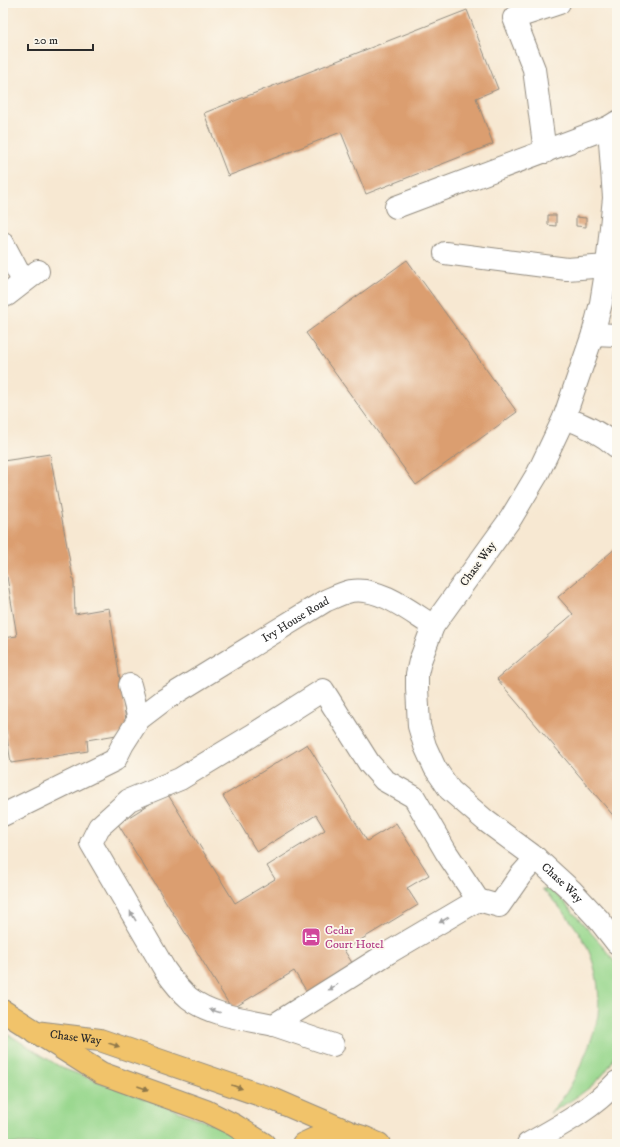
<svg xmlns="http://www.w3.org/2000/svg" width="620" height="1147" font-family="'IM FELL DW Pica',serif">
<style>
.green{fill:#98d78d;stroke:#62815c}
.building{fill:#db9e70}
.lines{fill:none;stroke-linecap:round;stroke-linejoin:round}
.minor-casing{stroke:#918a7e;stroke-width:24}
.major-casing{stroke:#918a7e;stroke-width:24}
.highway-casing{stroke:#918a7e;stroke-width:24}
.minor{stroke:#fff;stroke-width:22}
.major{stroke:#f1c36a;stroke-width:22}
.highway{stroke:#f1c36a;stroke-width:22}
.oneway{fill:#a0a0a0}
.oneway2{fill:#8e774a}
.labels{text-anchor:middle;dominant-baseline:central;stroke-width:3.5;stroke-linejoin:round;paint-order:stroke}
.street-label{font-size:12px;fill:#2b2b2b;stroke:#fbf7ec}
.hotel-label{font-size:12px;fill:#b23c85;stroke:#fbf7ec;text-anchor:start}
</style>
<rect width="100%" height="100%" fill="#fbf7ec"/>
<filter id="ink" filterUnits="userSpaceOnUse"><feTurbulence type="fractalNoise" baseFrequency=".025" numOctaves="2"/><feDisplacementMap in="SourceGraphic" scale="8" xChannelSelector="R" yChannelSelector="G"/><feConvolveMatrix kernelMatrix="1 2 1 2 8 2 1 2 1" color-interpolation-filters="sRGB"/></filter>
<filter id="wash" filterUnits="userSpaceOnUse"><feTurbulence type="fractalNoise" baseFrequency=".012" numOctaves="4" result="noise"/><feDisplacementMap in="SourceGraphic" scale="16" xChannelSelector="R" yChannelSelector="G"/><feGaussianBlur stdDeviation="0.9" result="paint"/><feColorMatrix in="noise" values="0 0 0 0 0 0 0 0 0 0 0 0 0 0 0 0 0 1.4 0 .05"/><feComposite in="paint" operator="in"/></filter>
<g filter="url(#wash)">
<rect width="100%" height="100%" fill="#f7e8d2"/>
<g class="green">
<path d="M542,889L550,890L562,900L601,944L616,964L617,967V1050C607,1081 577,1097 550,1113C555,1107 560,1102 564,1096C576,1079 595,1036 598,1015C601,989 595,958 581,936C570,918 556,903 542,889Z"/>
<polygon points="3,1031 62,1068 226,1129 244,1144 110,1144 101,1140 96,1144 3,1144"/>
</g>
<g id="blocks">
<g class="building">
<polygon points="467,10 498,89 476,98 493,144 366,194 341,132 228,176 204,113"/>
<polygon points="548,215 556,215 556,226 548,225"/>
<polygon points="576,217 586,218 586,227 576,226"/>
<polygon points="407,260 517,412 416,485 306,333"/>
<polygon points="50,454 74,584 75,614 109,608 128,733 87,740 88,751 11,763 3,713 3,638 17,636 7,577 3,577 3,461"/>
<polygon points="617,547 617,820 497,679 573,614 558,597"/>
<polygon points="307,744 367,841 396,823 429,875 407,888 418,905 344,950 361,977 315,1005 294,971 232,1009 118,824 167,793 235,903 275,879 267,866 325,830 316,815 257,852 223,796"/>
</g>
</g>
</g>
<g filter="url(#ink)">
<use href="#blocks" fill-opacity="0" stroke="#918a7e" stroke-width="1"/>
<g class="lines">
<defs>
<g id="minor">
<path id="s1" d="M617,122L609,127L614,198L607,266L601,303L593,334L564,418L538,473L511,518L433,626L420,661L417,674V688L419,726L425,746L435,768L450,790L486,821L536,858L571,890L599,920L617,943"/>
<polyline points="545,152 534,69 514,18 559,3"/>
<polyline points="396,207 609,127"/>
<polyline points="3,243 23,281"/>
<polyline points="445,253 567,269 607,266"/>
<polyline points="7,295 38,271"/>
<polyline points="593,334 617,335"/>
<path d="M564,418C584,424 601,433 617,447"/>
<polyline points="130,685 139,719"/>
<path id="s2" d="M3,815L115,760L123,744L139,719L164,700L325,601C334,597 342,593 351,591C379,586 411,612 433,626"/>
<path d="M478,900L388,953L274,1025C246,1019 212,1016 189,998C179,990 172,980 165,970L91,843L99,827L129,800L180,779L251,736L323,690L369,763L384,780L414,797L446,852L478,900L499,906L520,876L536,858"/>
<polyline points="274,1025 333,1045"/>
<path d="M528,1144C560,1126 592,1109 617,1082"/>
</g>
<g id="major">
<polyline points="3,1011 101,1073 206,1111 234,1125 264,1144"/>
<path id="s3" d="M35,1032L100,1040L275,1100L356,1135"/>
</g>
<path id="highway" d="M303,1144C318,1136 337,1131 355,1135C363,1136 371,1141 379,1144"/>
</defs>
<use href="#minor" class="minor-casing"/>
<use href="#major" class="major-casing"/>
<use href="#highway" class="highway-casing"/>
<use href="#minor" class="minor"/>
<use href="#major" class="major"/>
<use href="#highway" class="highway"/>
</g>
<defs><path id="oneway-solid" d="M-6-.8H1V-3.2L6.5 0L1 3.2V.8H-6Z"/></defs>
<g class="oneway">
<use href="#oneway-solid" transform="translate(133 916) rotate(-120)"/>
<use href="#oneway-solid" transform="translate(444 920) rotate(149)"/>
<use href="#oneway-solid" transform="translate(333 987) rotate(148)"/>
<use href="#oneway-solid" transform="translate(215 1011) rotate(-163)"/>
</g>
<g class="oneway2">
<use href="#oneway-solid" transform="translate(114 1045) rotate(19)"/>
<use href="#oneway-solid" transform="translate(237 1087) rotate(19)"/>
<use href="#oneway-solid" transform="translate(143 1088) rotate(20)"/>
</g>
</g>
<defs>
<symbol id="hotel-square" viewBox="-11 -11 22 22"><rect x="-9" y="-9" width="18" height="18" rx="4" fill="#d1479c" stroke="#fbf7ec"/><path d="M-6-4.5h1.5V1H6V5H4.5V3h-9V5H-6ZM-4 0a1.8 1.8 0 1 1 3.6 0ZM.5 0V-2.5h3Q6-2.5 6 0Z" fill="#fff"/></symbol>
</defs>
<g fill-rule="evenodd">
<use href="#hotel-square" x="300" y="926" width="22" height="22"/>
</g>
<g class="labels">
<g class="street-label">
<text transform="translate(478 564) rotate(-54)">Chase Way</text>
<text stroke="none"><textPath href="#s2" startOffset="358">Ivy House Road</textPath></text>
<text stroke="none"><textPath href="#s1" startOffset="874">Chase Way</textPath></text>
<text stroke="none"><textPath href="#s3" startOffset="41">Chase Way</textPath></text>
</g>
<g class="hotel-label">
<text x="325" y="930">Cedar<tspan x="325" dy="14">Court Hotel</tspan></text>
</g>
</g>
<rect width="620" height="1147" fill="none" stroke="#fbf7ec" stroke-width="16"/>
<path d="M28 44v6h65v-6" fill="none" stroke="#2b2b2b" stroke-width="2"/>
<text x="34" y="44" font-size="12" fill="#2b2b2b" stroke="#fbf7ec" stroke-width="3" paint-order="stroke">20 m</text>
</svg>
